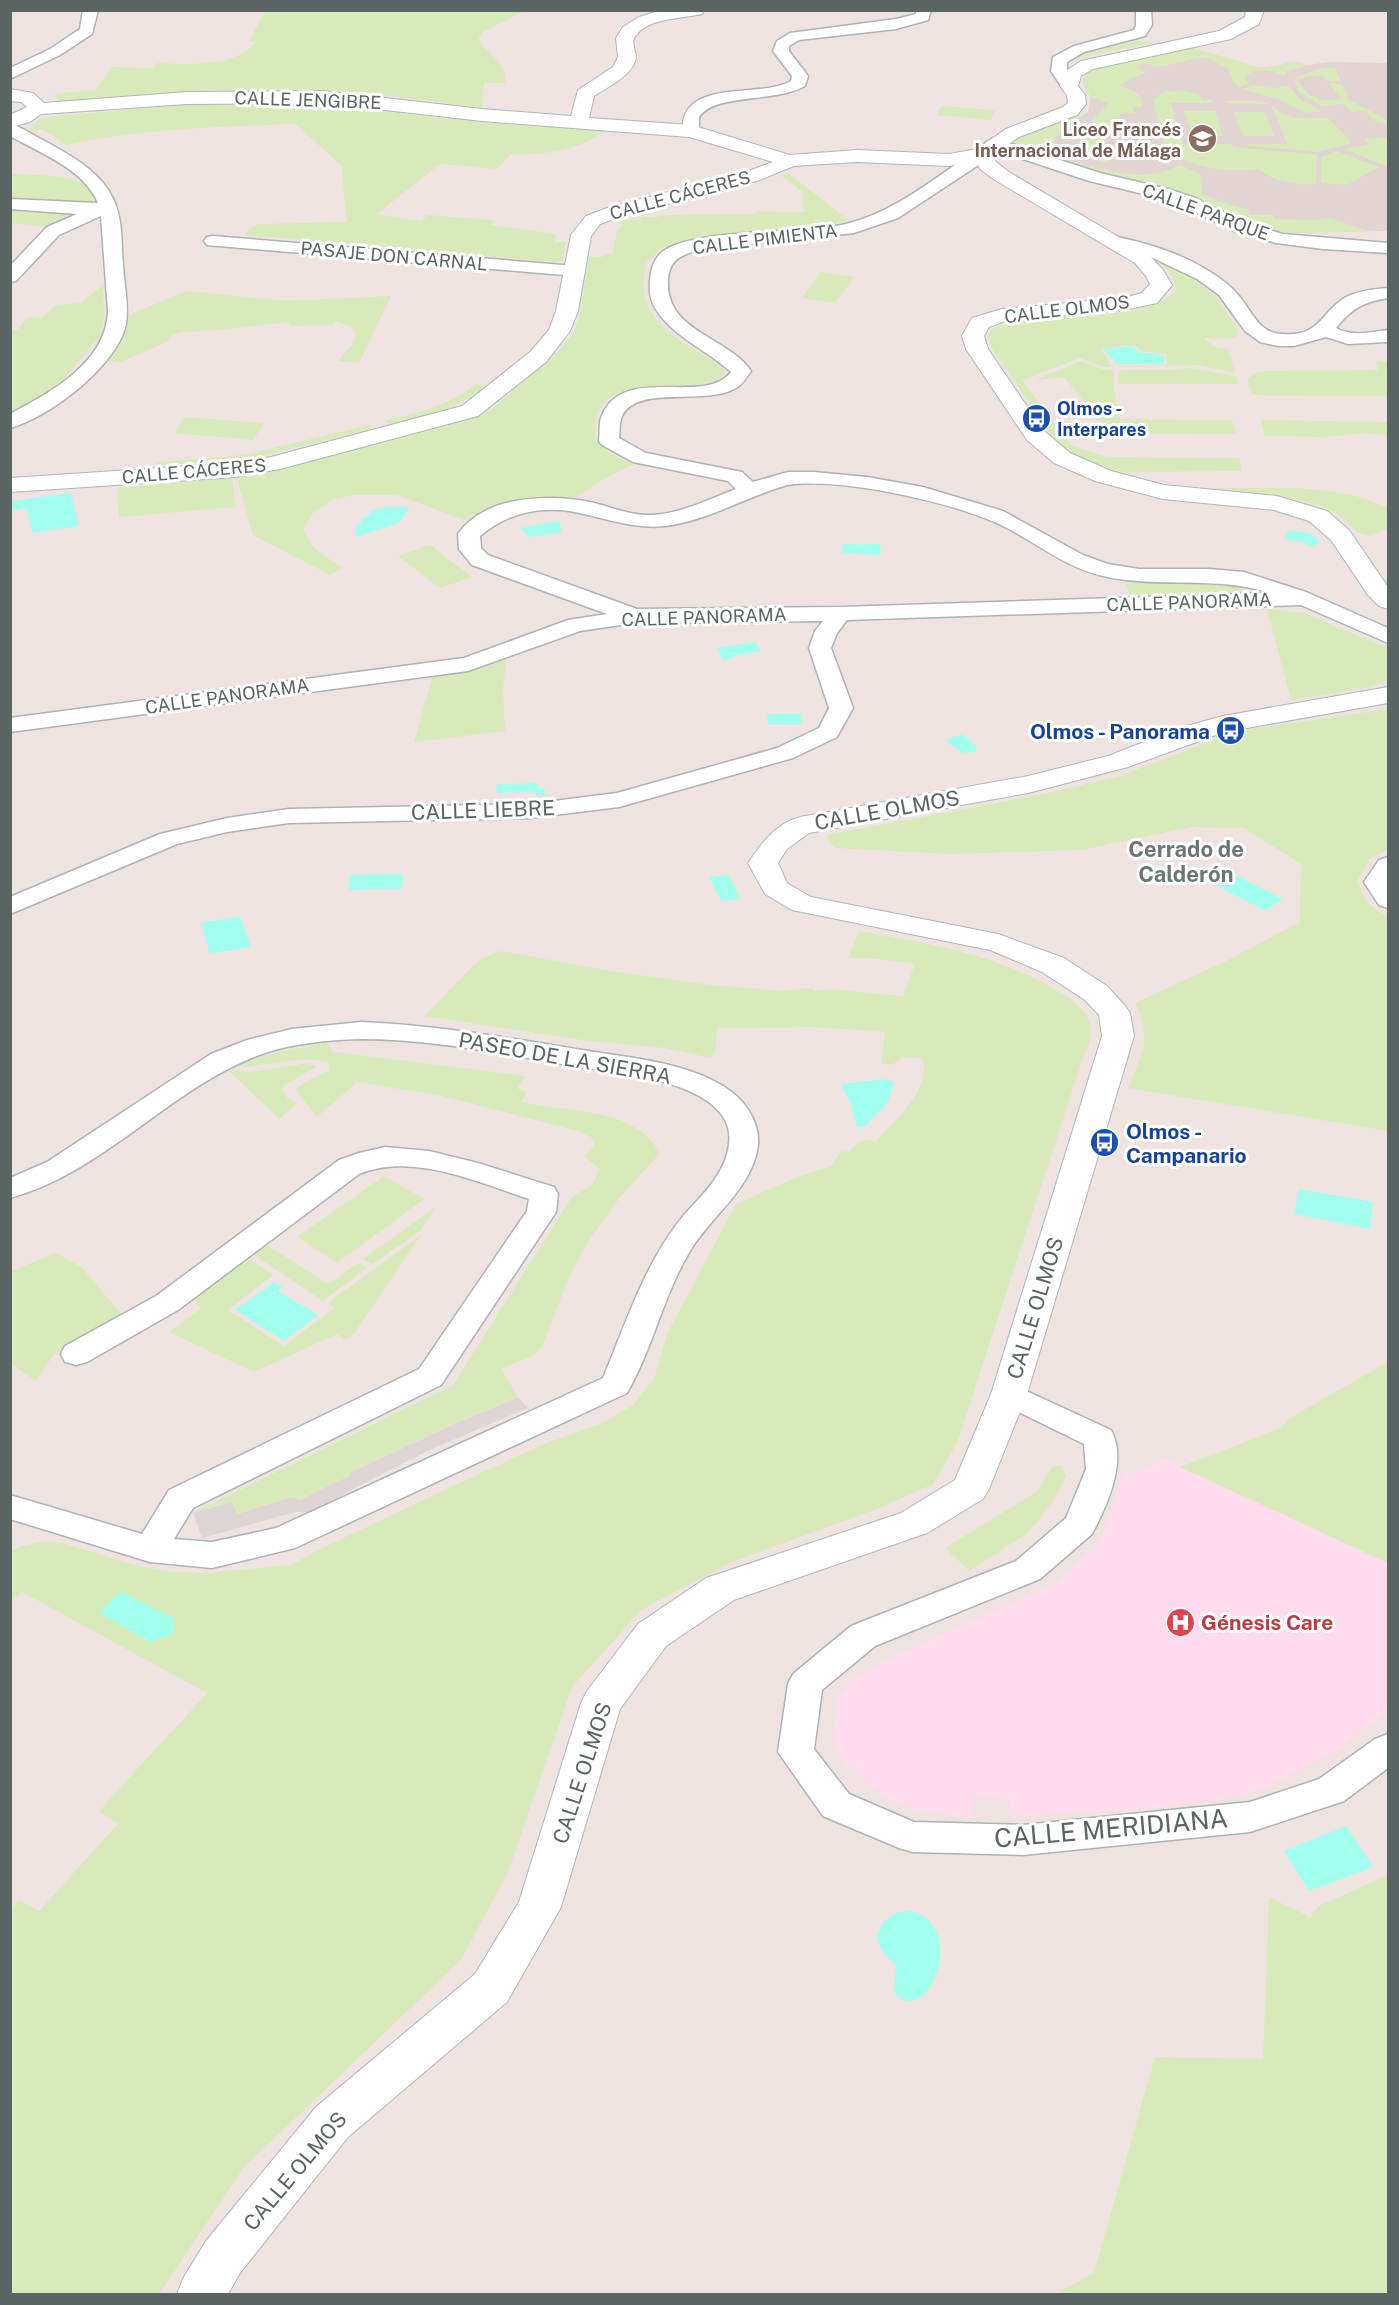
<svg xmlns="http://www.w3.org/2000/svg" width="1399" height="2305" font-family="'Public Sans',sans-serif">
<style>
.industrial{fill:#ddd5d4}
.education{fill:#e1d4d2}
.medical{fill:#fedbed}
.green{fill:#d8e9ba}
.water{fill:#a1ffed}
.lines{fill:none;stroke-linecap:round;stroke-linejoin:round}
.street-casing{stroke:#abb3b3;stroke-width:3}
.secondary-casing{stroke:#acb7b7;stroke-width:2}
.street{fill:#fff;fill-rule:evenodd}
.secondary{fill:#fff;fill-rule:evenodd}
.labels{text-anchor:middle;dominant-baseline:central;stroke-width:6;stroke-linejoin:round;paint-order:stroke}
.far-street-label{font-size:18px;fill:#5a6463;stroke:#fff}
.far-education-label{font-size:18px;font-weight:bold;fill:#785e54;stroke:#fff;text-anchor:end}
.far-transit-label{font-size:18px;font-weight:bold;fill:#164399;stroke:#fff;text-anchor:start}
.transit-label{font-size:21px;font-weight:bold;fill:#164399;stroke:#fff;text-anchor:end}
.street-label{font-size:21px;fill:#5a6463;stroke:#fff}
.health-label{font-size:21px;font-weight:bold;fill:#be3a42;stroke:#fff;text-anchor:start}
.neighbourhood-label{font-size:22px;font-weight:bold;fill:#6b7675;stroke:#fff}
.near-street-label{font-size:26px;fill:#5a6463;stroke:#fff}
</style>
<rect width="100%" height="100%" fill="#efe3e1"/>
<polygon class="industrial" points="518,1397 528,1408 425,1452 309,1512 296,1512 202,1538 193,1513 232,1502 237,1514 291,1497 300,1500 350,1475 349,1473 452,1425"/>
<polygon class="education" points="1206,52 1261,68 1282,65 1291,61 1309,65 1327,62 1388,63 1388,231 1287,233 1038,153 1020,137 1088,112 1091,97 1083,84 1083,78 1091,70"/>
<polygon class="medical" points="1168,1458 1180,1467 1388,1563 1388,1709 1335,1752 1262,1789 1218,1801 1152,1808 1012,1817 1010,1799 973,1798 973,1818 920,1812 892,1801 865,1782 843,1761 833,1744 837,1699 856,1677 891,1658 1051,1586 1100,1544 1124,1469 1135,1474"/>
<g class="green">
<path d="M265,11H524L483,32L478,40C488,54 508,63 505,83H484L482,108C442,103 401,96 360,93C260,86 160,91 60,102L54,94L95,90L112,67L154,68L157,63C185,64 236,68 256,42L249,41Z"/>
<polygon points="1137,41 1155,43 1086,56 1070,63 1082,54"/>
<path d="M1189,47L1261,68L1282,65L1291,61L1309,65L1286,72L1284,76C1272,70 1254,66 1244,78L1250,84L1239,87L1234,83L1228,69L1205,57L1157,67L1145,63L1135,68L1147,72L1118,85C1132,91 1142,90 1142,107H1133L1134,113H1120L1122,127H1102L1109,163L1083,157L1090,151L1077,136L1109,104L1091,97L1083,84L1085,74L1100,66Z"/>
<polygon points="1335,67 1341,81 1327,81 1322,76 1296,78 1310,96 1316,96 1319,100 1341,99 1329,83 1342,84 1349,100 1384,118 1388,124 1374,121 1365,111 1352,112 1343,104 1322,106 1298,92 1295,78 1318,69"/>
<polygon points="1253,85 1272,88 1289,86 1300,99 1322,111 1306,114 1280,100 1243,89"/>
<path d="M1183,90L1200,95L1202,100H1212L1214,103H1171L1183,144H1230L1235,147L1313,154L1317,155L1316,184C1298,186 1273,182 1259,169C1223,172 1196,170 1165,149L1153,99L1164,92Z"/>
<polygon points="1226,101 1256,101 1271,104 1278,112 1296,118 1328,118 1349,139 1349,144 1318,152 1248,146 1249,144 1287,144 1271,104 1227,103"/>
<path d="M251,103L330,106L512,125L607,129C581,152 542,154 510,155L497,169L440,164L377,214L421,221L428,215L493,220L491,225L556,234L554,242H566L563,260L557,262L244,235L250,228L258,224L346,222L342,166L295,124C219,127 141,128 66,145L42,129L29,132L30,127L39,120L57,116L182,105Z"/>
<polygon points="941,106 995,110 991,120 937,115"/>
<polygon points="1184,111 1215,111 1223,136 1192,135"/>
<path d="M1088,112L1060,132L1054,140C1055,144 1056,150 1059,153C1068,165 1125,174 1140,175C1154,175 1168,171 1181,165L1200,174L1202,194L1249,211L1250,215H1274L1275,219L1318,220L1330,218L1369,231L1287,233L1099,174L1010,142Z"/>
<polygon points="1234,112 1265,112 1274,136 1243,136"/>
<polygon points="1388,137 1388,167 1344,149 1368,144 1364,139"/>
<polygon points="1337,151 1379,167 1347,185 1321,183 1321,157"/>
<path d="M788,173L851,222L688,240L662,248L646,263C645,273 642,285 644,295C651,329 696,350 722,366L725,371C713,405 584,357 596,439L608,452L633,464L604,479L575,498L555,497L518,500L491,507L464,520L397,495H353L332,500L313,513L303,530L314,548L342,568L330,575L253,535L236,475L308,461L431,430L470,419L490,410L556,353L573,334L579,319L589,257H603L604,254L612,255L617,231L623,225L609,218L623,214V220H641V217H659V215L756,214V211L804,212L802,191L780,175Z"/>
<path d="M10,174C30,176 102,171 92,204L11,201Z"/>
<polygon points="10,206 81,214 47,227 11,223"/>
<path d="M1151,256L1191,277L1217,298L1238,330L1235,339L1204,338L1215,347L1228,349L1235,373L1199,365L1118,367L1119,366L1167,365V354L1140,351L1135,345L1100,349L1113,367H1102L1080,358L1022,380L1071,445L1107,457L1239,458L1242,471L1116,472L1098,466L1073,454L1056,441L991,347L988,338L990,331C1002,321 1019,320 1034,318C1071,314 1154,320 1176,289C1174,273 1164,265 1151,256Z"/>
<polygon points="821,272 854,277 835,303 802,298"/>
<polygon points="103,285 104,319 100,336 63,380 47,392 11,413 11,329 17,330 29,317 41,318 57,305 81,303"/>
<path d="M187,291L287,301L391,296L359,363L338,361L352,345L356,334L350,326L335,321L333,325L290,326L288,322L219,330L181,332L170,336L167,342L120,362L108,361C121,349 128,333 129,315Z"/>
<polygon points="1081,361 1101,369 1114,370 1113,385 1120,419 1232,420 1236,434 1110,433 1064,377 1035,380"/>
<polygon points="1376,361 1388,362 1388,395 1387,396 1252,395 1247,379 1257,372 1265,371 1378,370"/>
<polygon points="1190,368 1236,376 1238,384 1118,384 1119,371 1122,370 1169,370"/>
<path d="M476,384L484,386C458,410 425,416 392,424L385,421C419,412 449,406 476,384Z"/>
<polygon points="185,417 264,423 253,440 174,433"/>
<polygon points="1261,420 1388,422 1388,436 1364,433 1322,437 1265,436"/>
<polygon points="370,425 372,429 254,458 157,466 156,462 243,455"/>
<polygon points="232,478 236,507 119,517 117,488"/>
<path d="M1208,488C1267,489 1334,481 1388,508V528L1371,536L1359,533L1336,513L1315,504L1276,495Z"/>
<polygon points="430,545 472,577 440,588 398,556"/>
<polygon points="1126,583 1229,585 1249,591 1130,597"/>
<polygon points="1267,609 1304,613 1388,648 1388,680 1368,688 1291,700"/>
<polygon points="506,659 503,690 505,731 414,742 433,676 478,669"/>
<path d="M1388,709V849L1370,859L1357,881L1368,904L1388,917V1131L1128,1088C1142,1053 1153,1040 1135,1003L1228,960L1300,922L1301,864L1244,828L1191,827L1081,850L950,854L836,848L829,842L827,835L1048,793L1120,776L1218,738L1252,729Z"/>
<path d="M859,931C926,943 990,953 1049,986C1064,994 1084,1006 1090,1023C1094,1035 1089,1046 1083,1058L957,1443L933,1484L882,1507L732,1562L641,1610L572,1687L508,1872L461,1960L244,2167L159,2294H11V1909L19,1900L39,1911L118,1824L99,1811L207,1693L22,1592L11,1602V1551L21,1546L47,1541L63,1543L137,1566L172,1572L206,1573L292,1565L312,1553L440,1492L544,1444L600,1424L632,1406L654,1379L667,1334L736,1204L795,1178L831,1166L841,1151L848,1152L862,1141L873,1140L874,1143C892,1124 936,1085 921,1058L902,1057L892,1065L881,1063L885,1032L814,1027L717,1028L715,1051L711,1058L665,1048L590,1041L424,1016L479,960L501,951L616,972L711,985L782,991L812,988L814,991L827,989L903,996L915,964L879,959L848,958Z"/>
<path d="M327,1043L334,1052L525,1076L517,1089L527,1091L522,1102C567,1113 634,1106 660,1153L621,1196L589,1240L569,1277L542,1347L534,1355L501,1369L518,1397L451,1425L350,1472L351,1475L299,1500L291,1497L237,1514L232,1502L193,1513L453,1385L572,1197L593,1184L599,1169L584,1156L595,1145L591,1137L574,1130L442,1096L357,1082L317,1117L295,1089C306,1080 318,1077 329,1070V1062L305,1059L244,1067L233,1066L282,1051Z"/>
<polygon points="303,1064 314,1065 316,1067 286,1084 282,1089 287,1098 297,1103 279,1119 228,1070 249,1072"/>
<polygon points="384,1176 424,1199 337,1263 297,1237"/>
<polygon points="437,1206 421,1230 373,1264 363,1259"/>
<polygon points="421,1235 353,1335 344,1340 337,1334 254,1372 169,1332 201,1309 195,1299 200,1290 247,1258 273,1275 228,1310 284,1346 334,1308 328,1303"/>
<polygon points="267,1245 328,1284 358,1263 367,1268 323,1301 253,1254"/>
<polygon points="56,1253 81,1267 125,1318 55,1353 35,1381 11,1363 11,1271"/>
<polygon points="1388,1362 1388,1563 1180,1467 1281,1428 1290,1418"/>
<polygon points="1061,1465 1066,1477 1053,1501 1028,1533 969,1571 945,1548 1036,1492 1052,1467"/>
<polygon points="1388,1875 1388,2294 1055,2294 1094,2273 1155,2057 1263,2059 1269,1897 1310,1917 1319,1906"/>
</g>
<g class="water">
<polygon points="1133,346 1138,352 1164,355 1164,364 1116,364 1104,349"/>
<polygon points="71,493 79,526 32,533 27,509 12,510 11,501"/>
<polygon points="385,507 410,507 400,522 357,537 354,526 362,523 361,518 371,516 369,511"/>
<polygon points="559,521 562,532 530,537 520,528"/>
<path d="M1289,531C1300,531 1314,532 1320,542L1313,547L1305,545L1307,543C1299,540 1292,543 1285,537V534Z"/>
<polygon points="842,544 880,544 881,555 842,553"/>
<polygon points="755,642 761,651 739,655 724,661 716,648"/>
<polygon points="767,714 801,714 802,724 768,724"/>
<polygon points="962,734 977,747 976,752 961,753 946,740"/>
<polygon points="538,783 538,789 545,789 545,795 536,795 535,792 497,793 496,784"/>
<polygon points="1221,871 1229,872 1283,899 1265,911 1212,883 1214,882 1211,874"/>
<polygon points="403,874 402,889 349,890 350,875"/>
<polygon points="729,875 740,899 721,901 709,877"/>
<polygon points="240,916 251,947 210,954 201,923"/>
<polygon points="885,1079 894,1082 888,1102 865,1126 857,1127 851,1105 841,1084"/>
<polygon points="1299,1189 1373,1202 1370,1229 1294,1214"/>
<polygon points="274,1282 283,1287 278,1291 318,1315 284,1341 235,1310"/>
<polygon points="120,1591 175,1619 172,1622 175,1626 172,1634 164,1638 157,1638 152,1643 99,1613"/>
<polygon points="1346,1826 1373,1867 1309,1891 1284,1851"/>
<path d="M911,1911C971,1926 926,2033 894,1992L896,1965L882,1951L877,1937C882,1919 893,1911 911,1911Z"/>
</g>
<g class="lines">
<defs>
<g id="street">
<polygon points="83,10 98,10 92,34 60,55 10,79 10,68 50,49 80,29"/>
<path d="M916,10H931L928,20L896,29L799,40L789,46V51L808,76L805,86C775,103 715,93 699,117V131L697,134L691,136L683,131C680,77 761,99 791,81L792,76L773,51L777,41L790,33L896,19L916,14Z"/>
<polygon points="1136,10 1151,10 1152,25 1145,36 1084,52 1067,62 1067,71 1077,86 1069,91 1063,89 1051,71 1053,57 1074,46 1134,30 1136,25"/>
<path d="M10,124C21,127 30,133 39,138C68,154 105,172 116,206C123,225 121,246 123,265C124,284 129,305 126,324C118,365 49,418 10,428V414C51,392 106,363 108,311L101,216L59,235L16,281L10,282V266L47,227L77,214L10,209V199L98,203C84,169 40,153 10,136Z"/>
<polygon points="993,138 1100,173 1168,189 1195,198 1246,223 1283,234 1388,243 1388,253 1323,249 1276,243 1234,231 1183,206 1156,197 1089,181 987,147 985,143"/>
<path d="M983,149L989,150L991,154L989,158L898,218L854,233L697,250C679,256 669,261 668,280C665,332 727,336 751,371C747,376 744,382 739,386C710,408 638,383 622,416C619,422 620,431 619,438L646,453L742,472L753,482L788,472H814L867,477L923,487L1003,511L1083,555L1108,564L1139,569H1209L1244,572L1306,592L1388,628V643L1301,605L847,620L837,633L831,648L853,708L837,737L793,758L619,807L530,818L289,823L227,832L177,844L10,914V897L160,834L227,818L289,809L530,804L617,793L777,748L819,728L829,708L809,648L815,631L823,621L634,623L580,631L468,671L10,732V718L464,658L568,620L607,614L472,565L459,549L458,534C485,495 549,494 590,502C611,507 631,516 653,515C683,513 709,499 736,489L728,481L633,462L602,445L599,441C600,434 599,424 601,418C621,362 704,407 731,372C707,350 675,338 657,311C650,301 649,292 650,281C651,270 653,260 662,252C693,228 803,234 846,224C895,212 936,177 977,150ZM787,485C840,477 952,502 1001,525C1036,542 1064,567 1103,576C1158,589 1215,575 1270,593L841,607L637,609L488,555L481,548L480,536C511,510 548,504 588,515C614,521 638,529 665,526C707,521 746,497 787,485Z"/>
<polygon points="213,236 575,266 581,267 584,271 581,275 575,276 207,245 204,241 207,237"/>
<path d="M1113,236C1146,243 1178,252 1207,270C1219,277 1230,285 1239,296C1257,318 1259,337 1294,334C1318,332 1323,314 1340,301C1353,291 1373,289 1388,288V298C1364,302 1352,308 1336,328C1352,337 1371,332 1388,330V342L1348,344L1326,337L1294,346H1278L1260,342L1245,331L1219,295L1197,279L1153,258L1107,245L1104,241L1107,237Z"/>
<polygon points="1388,857 1388,908 1379,905 1364,882 1379,860"/>
<path d="M361,1022C435,1025 509,1038 582,1050C629,1058 681,1061 723,1086C743,1098 760,1120 758,1145C753,1188 710,1217 690,1251C663,1296 653,1348 627,1393L295,1548L212,1568L150,1562L10,1519V1495L142,1534L169,1490L419,1369L527,1211L529,1199C477,1182 412,1152 359,1174L178,1310L87,1362L76,1365L65,1362L61,1354L65,1346L156,1296L339,1160L359,1153L385,1147L429,1151L478,1163L554,1187L558,1194L556,1212L441,1385L193,1508L174,1539L212,1542L276,1528L603,1378C626,1323 645,1262 684,1215C702,1195 726,1173 729,1144C732,1122 719,1108 701,1097C661,1075 611,1072 567,1065C499,1053 429,1039 360,1039C328,1040 295,1043 265,1053C172,1085 106,1172 10,1198V1178L47,1162L211,1054L247,1040L292,1029Z"/>
<path d="M1009,1383L1111,1430C1128,1460 1107,1506 1092,1534L1040,1579L875,1646L822,1690L814,1749L849,1794L914,1822L1023,1825L1250,1802L1319,1779L1375,1739L1388,1734V1768L1344,1801L1250,1832L1023,1855L912,1852L899,1848L823,1816L778,1752L788,1684L793,1674L851,1626L1016,1561L1066,1518L1086,1469L1084,1444L998,1402L993,1394L998,1386Z"/>
</g>
<g id="secondary">
<path d="M662,10H704L702,14C682,19 652,17 637,34C630,41 635,48 636,56C636,74 606,88 594,96L589,118L691,125L790,155L857,150L949,154L977,149L1006,129L1063,107L1068,103L1067,95L1060,86L1063,73L1081,61L1219,31L1245,17L1246,10H1264L1259,24L1231,39L1093,69L1081,76L1078,86L1085,95L1086,104L1077,115L1019,137L993,155L996,162L1009,172L1149,255L1163,270L1172,285L1157,303L1124,310L1005,321L989,327L984,336L988,349L1043,430L1070,453L1111,471L1164,485L1277,496L1327,511L1349,530L1388,587V609L1379,606L1368,595L1331,540L1309,521L1274,510L1163,499L1095,481L1054,463L1027,440L966,349L962,336L972,318L1002,309L1124,298L1142,293L1150,284L1146,276L1135,263L995,180L980,169L976,161L949,166L857,162L794,166L757,181L624,215L600,224L591,236L578,311L570,331L546,362L478,416L280,469L236,477L10,492V478L236,463L271,457L462,406L530,352L549,330L556,311L571,235L586,216L610,207L743,173L773,162L689,137L482,121L323,103L187,104L41,114L30,122L10,127V115L27,107L21,102L10,101V89L33,93L44,103L187,92L323,91L482,109L571,116L578,90L613,67L618,57L616,38L623,27L639,17Z"/>
<path d="M1388,687V703L1224,732L1128,767L1028,793L809,833L787,849L778,863L787,883L811,897L998,934L1064,958L1107,986L1125,1006L1130,1013L1134,1036L1027,1394L989,1489L983,1499L927,1533L734,1600L666,1646L620,1709L561,1907L507,2002L348,2137L240,2273L228,2294H177L184,2277L206,2241L316,2107L475,1974L519,1902L581,1703L587,1691L638,1624L706,1578L901,1513L955,1480L991,1394L1102,1036L1099,1015L1085,1000L1042,972L990,950L792,910L765,894L748,863C762,843 775,824 800,817L1028,776L1108,756L1183,727L1223,716Z"/>
</g>
</defs>
<use href="#street" class="street-casing"/>
<use href="#secondary" class="secondary-casing"/>
<use href="#street" class="street"/>
<use href="#secondary" class="secondary"/>
</g>
<defs>
<symbol id="school-disc" viewBox="-11 -11 22 22"><circle r="9.5" fill="#8d6e63" stroke="#fff"/><path d="M0-5L7-2L0 1L-7-2ZM-4 1L0 2.5L4 1V4Q0 6-4 4Z" fill="#fff"/></symbol>
<symbol id="bus-disc" viewBox="-11 -11 22 22"><circle r="9.5" fill="#1a4fb4" stroke="#fff"/><path d="M-5-6H5V4H4V6H2V4H-2V6H-4V4H-5ZM-3.5-4V0h7V-4ZM-3.5 1.2v1.5H-2V1.2ZM2 1.2v1.5H3.5V1.2Z" fill="#fff"/></symbol>
<symbol id="hospital-disc" viewBox="-11 -11 22 22"><circle r="9.5" fill="#e0444e" stroke="#fff"/><path d="M-5-5h3v3.5h4V-5h3V5h-3V1.5h-4V5h-3Z" fill="#fff"/></symbol>
</defs>
<g fill-rule="evenodd">
<use href="#school-disc" x="1186" y="122" width="33" height="33"/>
<use href="#bus-disc" x="1020" y="402" width="33" height="33"/>
<use href="#bus-disc" x="1214" y="714" width="33" height="33"/>
<use href="#bus-disc" x="1088" y="1126" width="33" height="33"/>
<use href="#hospital-disc" x="1164" y="1606" width="33" height="33"/>
</g>
<g class="labels">
<g class="far-street-label">
<text transform="translate(308 100) rotate(2)">CALLE JENGIBRE</text>
<text transform="translate(680 195) rotate(-15)">CALLE CÁCERES</text>
<text transform="translate(1206 212) rotate(20)">CALLE PARQUE</text>
<text transform="translate(765 239) rotate(-7)">CALLE PIMIENTA</text>
<text transform="translate(394 256) rotate(5)">PASAJE DON CARNAL</text>
<text transform="translate(1067 309) rotate(-7)">CALLE OLMOS</text>
<text transform="translate(194 471) rotate(-5)">CALLE CÁCERES</text>
<text transform="translate(1189 602) rotate(-2)">CALLE PANORAMA</text>
<text transform="translate(704 617) rotate(-2)">CALLE PANORAMA</text>
<text transform="translate(227 696) rotate(-8)">CALLE PANORAMA</text>
</g>
<g class="far-education-label">
<text x="1181" y="129">Liceo Francés<tspan x="1181" dy="21">Internacional de Málaga</tspan></text>
</g>
<g class="far-transit-label">
<text x="1057" y="408">Olmos -<tspan x="1057" dy="21">Interpares</tspan></text>
</g>
<g class="transit-label">
<text x="1210" y="731">Olmos - Panorama</text>
<text x="1126" y="1131" text-anchor="start">Olmos -<tspan x="1126" dy="24">Campanario</tspan></text>
</g>
<g class="street-label">
<text transform="translate(483 810) rotate(-2)">CALLE LIEBRE</text>
<text transform="translate(887 810) rotate(-10)">CALLE OLMOS</text>
<text transform="translate(565 1058) rotate(10)">PASEO DE LA SIERRA</text>
<text transform="translate(1035 1308) rotate(-73)">CALLE OLMOS</text>
<text transform="translate(582 1773) rotate(-72)">CALLE OLMOS</text>
<text transform="translate(295 2171) rotate(-50)">CALLE OLMOS</text>
</g>
<g class="health-label">
<text x="1201" y="1622">Génesis Care</text>
</g>
<g class="neighbourhood-label">
<text x="1186" y="849">Cerrado de<tspan x="1186" dy="25">Calderón</tspan></text>
</g>
<g class="near-street-label">
<text transform="translate(1111 1828) rotate(-5)">CALLE MERIDIANA</text>
</g>
</g>
<rect width="1399" height="2305" fill="none" stroke="#5a6463" stroke-width="24"/>
</svg>
